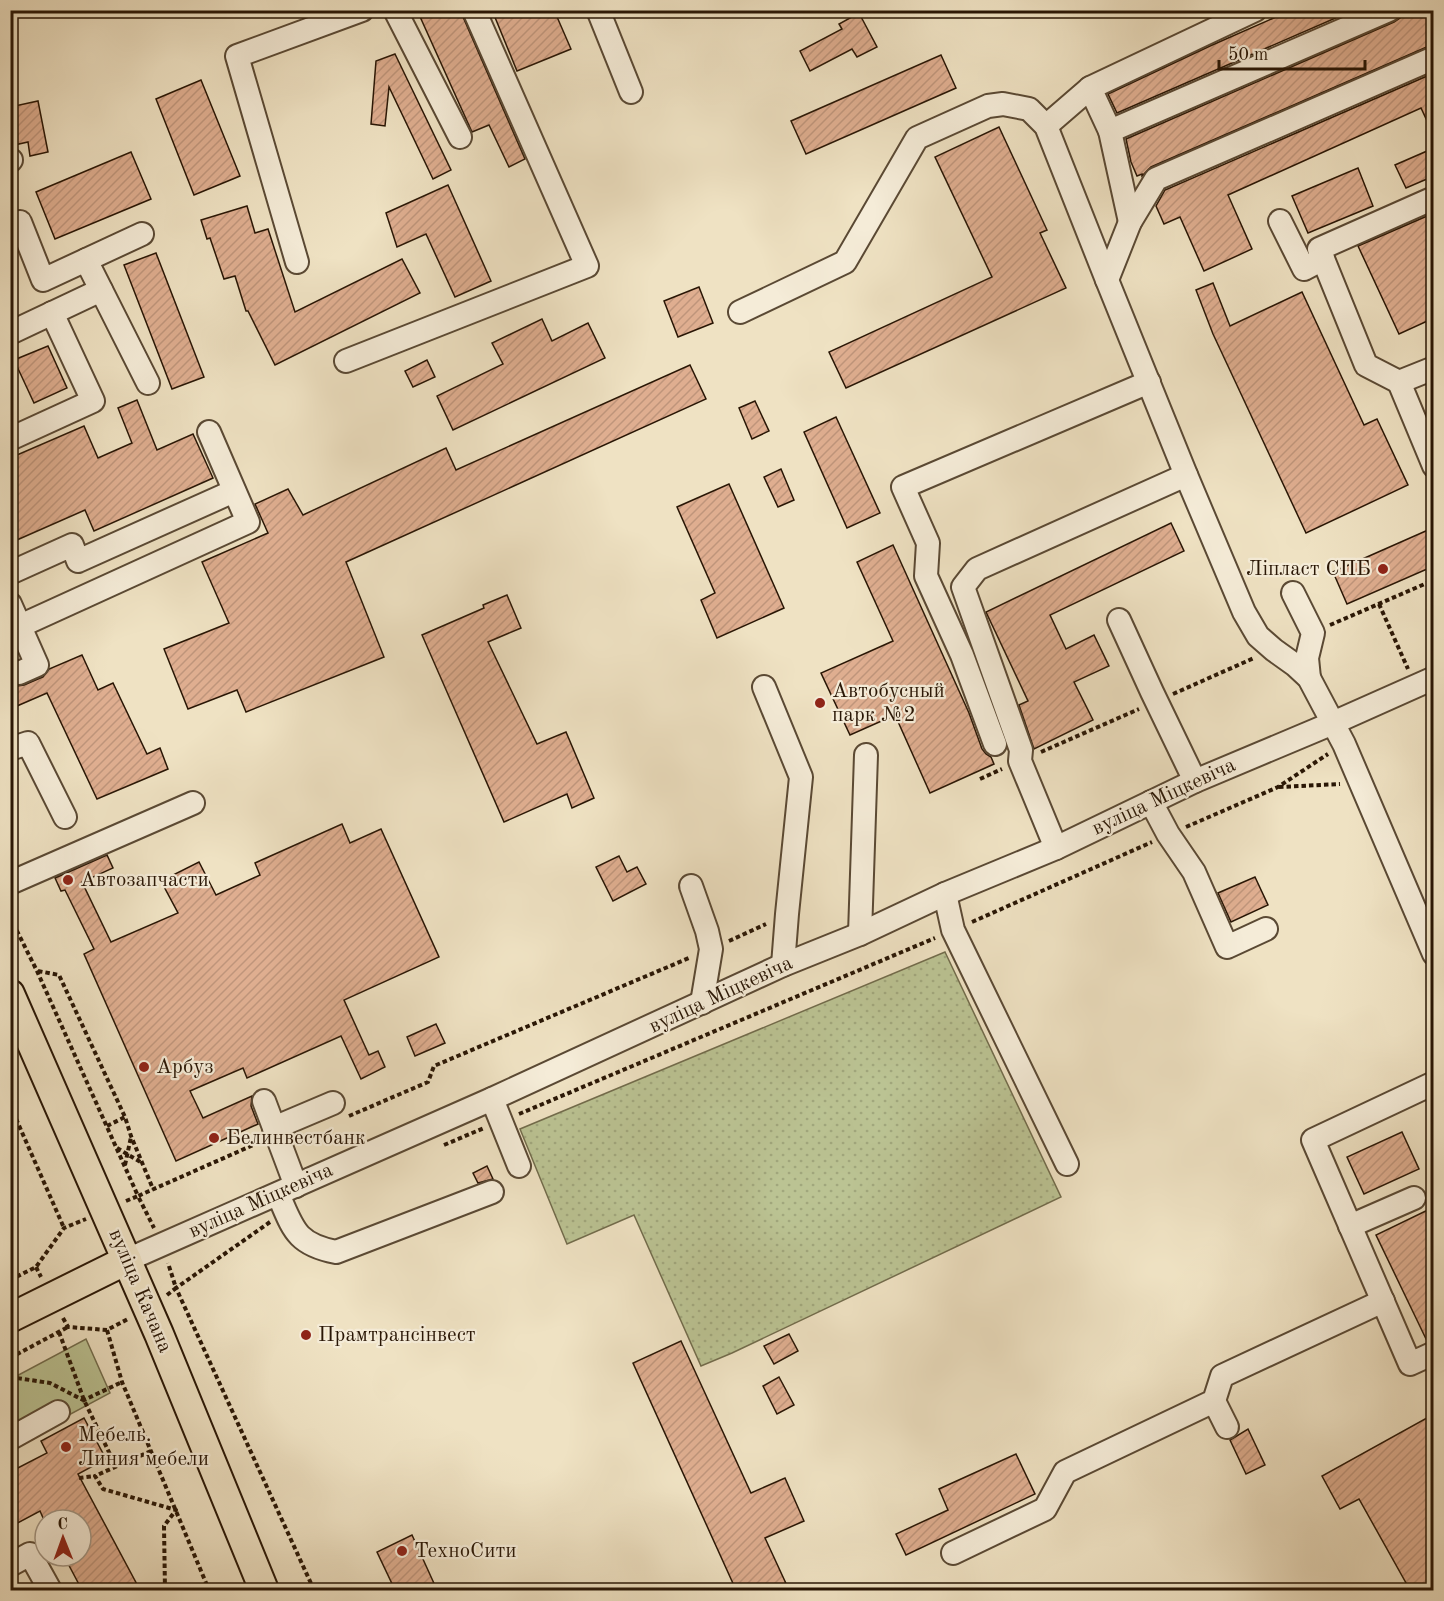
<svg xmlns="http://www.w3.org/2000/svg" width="1444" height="1601" font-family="'Old Standard TT',serif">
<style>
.grass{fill:#bbc393;stroke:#726c4c;stroke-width:1.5}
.park{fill:url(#park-dots);stroke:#726c4c;stroke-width:1.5}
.building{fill:url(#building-hatch);stroke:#291605;stroke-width:1.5}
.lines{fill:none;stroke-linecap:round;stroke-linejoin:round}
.minor-casing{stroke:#5a4934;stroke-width:26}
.major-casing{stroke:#291605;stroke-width:32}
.path{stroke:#291605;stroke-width:4;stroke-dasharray:4.5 3;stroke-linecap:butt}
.minor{stroke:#f5ecd8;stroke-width:22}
.major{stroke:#efe2c3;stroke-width:28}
.poi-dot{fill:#8f2418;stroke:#f5ecd8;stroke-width:2}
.labels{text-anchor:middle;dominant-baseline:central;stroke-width:4.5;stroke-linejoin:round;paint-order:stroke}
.poi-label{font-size:21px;fill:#291605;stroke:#f5ecd8;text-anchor:start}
.street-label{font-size:21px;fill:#291605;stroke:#f5ecd8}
</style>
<defs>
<pattern id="park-dots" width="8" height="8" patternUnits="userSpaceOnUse" patternTransform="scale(1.5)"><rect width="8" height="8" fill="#bbc393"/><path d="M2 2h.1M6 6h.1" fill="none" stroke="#a1a77d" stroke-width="1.8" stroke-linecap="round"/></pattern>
<pattern id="building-hatch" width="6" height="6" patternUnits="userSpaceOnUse" patternTransform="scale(1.5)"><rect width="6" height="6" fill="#dfae90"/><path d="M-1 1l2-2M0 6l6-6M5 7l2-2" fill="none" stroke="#bf957b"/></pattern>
</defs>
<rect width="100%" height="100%" fill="#efe2c3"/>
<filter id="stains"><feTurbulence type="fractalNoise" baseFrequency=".00333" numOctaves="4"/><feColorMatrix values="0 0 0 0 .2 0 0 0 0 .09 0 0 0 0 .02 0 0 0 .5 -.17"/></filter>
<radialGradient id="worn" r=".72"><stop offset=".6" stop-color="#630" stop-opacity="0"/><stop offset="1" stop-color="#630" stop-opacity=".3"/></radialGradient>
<polygon class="grass" points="86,1339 110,1393 11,1446 11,1379"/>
<polygon class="park" points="945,952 1061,1197 732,1353 701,1366 634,1215 567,1244 520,1129"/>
<g class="building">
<polygon points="417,10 460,10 525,159 509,167 489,125 472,132"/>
<polygon points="492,10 554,10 571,49 517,71"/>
<polygon points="1292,10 1354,10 1117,113 1108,94 1210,46"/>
<polygon points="1402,10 1434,10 1434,45 1429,46 1151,167 1142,176 1142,174 1137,176 1131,162 1126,139 1394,22 1400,18"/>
<polygon points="859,13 877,47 857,57 852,49 810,71 800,51 842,29 839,24"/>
<polygon points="395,54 451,170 433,179 389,87 385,126 371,124 376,61"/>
<polygon points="941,55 956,88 806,154 791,121"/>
<polygon points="1434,73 1434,136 1421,108 1228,195 1252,249 1204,271 1180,217 1164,224 1156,206 1165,190"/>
<polygon points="201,80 240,176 194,195 156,99"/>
<polygon points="38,101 48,152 30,156 28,142 10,146 10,107"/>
<polygon points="999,127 1047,230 1040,233 1066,288 846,388 829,352 992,277 935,157"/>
<polygon points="1434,148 1434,176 1406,188 1395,165"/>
<polygon points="131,152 151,199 55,239 36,192"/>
<polygon points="1358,168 1373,206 1308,233 1292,196"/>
<polygon points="448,185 491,281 455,297 426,234 397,247 386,213"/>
<polygon points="247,206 255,233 268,229 295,312 402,259 420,293 275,365 248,311 246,311 235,276 224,279 210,238 207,239 201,220"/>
<polygon points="1434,213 1434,318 1399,334 1358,246"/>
<polygon points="156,253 204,377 172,389 124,265"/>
<polygon points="1213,283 1230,326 1302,292 1364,425 1377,419 1408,485 1306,533 1213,334 1196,290"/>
<polygon points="699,287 713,323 678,337 664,301"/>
<polygon points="542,319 552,341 588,323 605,358 453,430 437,396 503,364 492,343"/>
<polygon points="48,346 67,388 34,403 14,360"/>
<polygon points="427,360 435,377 413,387 405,371"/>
<polygon points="690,365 706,399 346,562 384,657 246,712 237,690 188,709 164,649 229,623 202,562 268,533 255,504 288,489 303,515 446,448 456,470"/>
<polygon points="137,400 157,450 193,434 213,478 94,531 85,510 10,543 10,458 84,426 98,458 132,443 118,408"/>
<polygon points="755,401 769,431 752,439 739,408"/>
<polygon points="836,417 880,513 847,528 804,432"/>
<polygon points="781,469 794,500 778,507 764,477"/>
<polygon points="729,484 784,608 717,638 701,600 715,593 677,507"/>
<polygon points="1171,523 1184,551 1050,615 1066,649 1094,635 1109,666 1074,682 1093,720 1034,749 1019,705 1028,701 986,612"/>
<polygon points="1428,530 1434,542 1434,566 1347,604 1333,572"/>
<polygon points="893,545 969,713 982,749 986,754 991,757 994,764 930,793 895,715 850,735 821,673 893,641 857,562"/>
<polygon points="507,595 521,628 488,642 537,744 566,732 594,798 572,808 567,794 504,822 422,635 484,608 483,605"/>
<polygon points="82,655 98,690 113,683 147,754 160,748 168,769 97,799 47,693 10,709 10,683 17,686 24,685 43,677 49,669"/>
<polygon points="342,824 350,843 381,829 439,957 344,1000 369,1055 378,1051 385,1067 361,1079 341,1036 247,1078 243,1068 190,1091 203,1118 252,1096 251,1106 258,1124 176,1161 84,954 94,949 65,890 61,891 55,878 107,855 113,868 82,882 111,942 178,913 161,881 199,862 216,895 260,875 255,863"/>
<polygon points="619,856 627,872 637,867 646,884 613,901 596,867"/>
<polygon points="1255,877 1268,905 1231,922 1218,893"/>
<polygon points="436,1024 445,1043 415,1056 407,1037"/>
<polygon points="1402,1132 1419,1169 1364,1194 1347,1157"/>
<polygon points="487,1166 493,1179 478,1183 473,1173"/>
<polygon points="1434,1207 1434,1340 1427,1341 1376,1235"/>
<polygon points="789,1334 798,1351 774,1364 764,1346"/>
<polygon points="681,1341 751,1493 785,1478 804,1521 765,1538 789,1590 736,1590 633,1363"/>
<polygon points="779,1377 794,1405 777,1414 763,1386"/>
<polygon points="1434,1414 1434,1590 1410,1590 1359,1499 1340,1509 1322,1476"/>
<polygon points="84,1418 106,1459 78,1474 140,1590 82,1590 64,1556 81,1556 81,1520 44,1520 40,1511 10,1527 10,1472 47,1453 41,1441"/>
<polygon points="1248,1429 1265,1465 1246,1474 1230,1440"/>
<polygon points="1016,1454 1035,1494 906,1555 896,1534 948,1510 939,1489"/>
<polygon points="412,1535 437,1590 395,1590 377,1552"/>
</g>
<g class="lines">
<defs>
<g id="minor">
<polyline points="395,10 460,137"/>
<polyline points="598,10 631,92"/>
<polyline points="1046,126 1090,88"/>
<polyline points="1110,131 1090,88 1255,10"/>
<polyline points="10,161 11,160"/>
<polyline points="1434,198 1319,249 1366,365 1399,382 1434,368"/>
<polyline points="1280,221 1304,269 1323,259"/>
<polyline points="1130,222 1110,131 1389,10"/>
<polyline points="10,224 20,222 43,280 142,234"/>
<polyline points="86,260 148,383"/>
<polyline points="297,262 237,56 362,10"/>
<polyline points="1107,280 1130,222 1156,179 1434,58"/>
<polyline points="740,312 845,262 917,138 988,106 1003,104 1029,109 1046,126 1107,280 1186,475 1244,612 1258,636 1274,650 1295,665 1309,678 1344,744 1434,954"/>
<polyline points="10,333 101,290"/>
<polyline points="346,361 587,266 474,10"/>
<polyline points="1399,382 1434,466"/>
<polyline points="10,439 93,401 52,313"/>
<polyline points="10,573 72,545 78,561 234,491"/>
<polyline points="1293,593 1313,633 1307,658 1309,678"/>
<polyline points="10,604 37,665 19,673"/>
<polyline points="1119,620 1152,692 1195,781"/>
<polyline points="20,626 248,522 209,432"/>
<polyline points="764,687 801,777 787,914 783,965"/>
<polyline points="995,744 962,655 926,576 928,543 903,487 1149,382"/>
<polyline points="10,749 28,743 65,817"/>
<polyline points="1151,802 1168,834 1194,872 1227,947 1266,929"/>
<polyline points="1056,848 1020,761 1021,750 963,587 977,569 1186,475"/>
<polyline points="10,883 193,803"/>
<polyline points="691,886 707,931 711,949 702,1003"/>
<polyline points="945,894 953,930 1067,1164"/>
<polyline points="860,934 866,755"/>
<polyline points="1434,1083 1313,1140 1410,1364 1434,1353"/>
<polyline points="492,1099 519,1166"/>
<polyline points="264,1101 296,1186"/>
<polyline points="274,1128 333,1103"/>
<path d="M278,1194C293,1228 295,1244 336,1252L492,1192"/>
<polyline points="1350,1226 1414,1198"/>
<polyline points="127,1260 492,1099 783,965 860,934 945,894 1056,848 1195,781 1333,723 1434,678"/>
<polyline points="1214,1401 1227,1427"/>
<polyline points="10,1432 13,1437 58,1412"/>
<polyline points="953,1553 1045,1509 1065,1472 1214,1401 1222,1376 1383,1301"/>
<polyline points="10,1565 30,1554 50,1590"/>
</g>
<g id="major">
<polyline points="10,994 159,1334 264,1590"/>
<polyline points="10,1318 127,1260"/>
</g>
</defs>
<use href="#minor" class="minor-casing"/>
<use href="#major" class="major-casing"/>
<g class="path">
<polyline points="1379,604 1408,669"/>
<polyline points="1330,625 1434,580"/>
<polyline points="1173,694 1254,658"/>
<polyline points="1041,752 1139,709"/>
<polyline points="980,779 1002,769"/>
<polyline points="1279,787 1340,784"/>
<polyline points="1186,827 1278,787 1328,754"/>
<polyline points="10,917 37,971 138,1196 260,1142"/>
<polyline points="972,922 1152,842"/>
<polyline points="729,941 766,924"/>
<polyline points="38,971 59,975 125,1117 131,1136 153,1189"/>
<polyline points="10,1105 64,1228"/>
<polyline points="519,1114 935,938"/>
<polyline points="349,1116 428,1082 434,1066 689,958"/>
<polyline points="107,1126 125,1117"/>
<polyline points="444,1145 484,1128"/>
<polyline points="117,1148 142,1163"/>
<polyline points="125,1165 131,1137"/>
<polyline points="126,1201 138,1196 154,1228"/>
<polyline points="270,1222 176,1288 314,1590"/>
<polyline points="36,1267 41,1277"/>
<polyline points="10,1280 36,1267 64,1228 86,1219"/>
<polyline points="167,1295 176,1288 168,1263"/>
<polyline points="63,1318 68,1327 107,1330 128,1319"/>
<polyline points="107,1330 122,1382 209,1590"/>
<polyline points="59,1332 84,1400 116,1467"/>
<polyline points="10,1358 68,1327"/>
<polyline points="10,1377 50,1383 83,1400"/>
<polyline points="82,1401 122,1382"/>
<polyline points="151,1451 95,1476 103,1489 176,1510 164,1526 165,1590"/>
<polyline points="79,1478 95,1476"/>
</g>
<use href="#minor" class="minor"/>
<use href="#major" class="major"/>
</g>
<g class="poi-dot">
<circle cx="1383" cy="569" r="6"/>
<circle cx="820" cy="703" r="6"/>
<circle cx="68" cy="880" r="6"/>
<circle cx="144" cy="1067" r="6"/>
<circle cx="214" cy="1138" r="6"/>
<circle cx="306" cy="1335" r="6"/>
<circle cx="66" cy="1447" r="6"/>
<circle cx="402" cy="1551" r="6"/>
</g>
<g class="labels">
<g class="poi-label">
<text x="1371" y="569" text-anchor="end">Ліпласт СПБ</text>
<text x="832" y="691">Автобусный<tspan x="832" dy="24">парк №2</tspan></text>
<text x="80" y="880">Автозапчасти</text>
<text x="156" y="1067">Арбуз</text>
<text x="226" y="1138">Белинвестбанк</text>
<text x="318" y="1335">Прамтрансінвест</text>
<text x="78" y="1435">Мебель.<tspan x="78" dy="24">Линия мебели</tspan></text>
<text x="414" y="1551">ТехноСити</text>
</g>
<g class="street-label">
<text transform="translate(1164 797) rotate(-25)">вуліца Міцкевіча</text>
<text transform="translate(721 995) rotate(-25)">вуліца Міцкевіча</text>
<text transform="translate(261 1201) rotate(-24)">вуліца Міцкевіча</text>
<text transform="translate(140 1291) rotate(67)">вуліца Качана</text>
</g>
</g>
<rect width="1444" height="1601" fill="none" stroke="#efe2c3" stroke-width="36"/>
<rect x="12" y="12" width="1420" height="1577" fill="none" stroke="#291605" stroke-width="3"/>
<rect x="18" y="18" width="1408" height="1565" fill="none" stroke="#291605" stroke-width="1.5"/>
<g transform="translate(63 1538) rotate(359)"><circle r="28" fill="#f5ecd8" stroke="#a39684" stroke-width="1.5"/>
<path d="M0-4.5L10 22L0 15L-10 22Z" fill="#8f2418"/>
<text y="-9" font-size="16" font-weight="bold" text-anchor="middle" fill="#291605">С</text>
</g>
<path d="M1219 60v9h146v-9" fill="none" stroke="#291605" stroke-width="3"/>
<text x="1228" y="60" font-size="18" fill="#291605" stroke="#f5ecd8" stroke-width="4.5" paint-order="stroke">50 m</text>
<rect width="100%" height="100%" filter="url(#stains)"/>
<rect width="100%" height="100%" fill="url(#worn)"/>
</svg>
